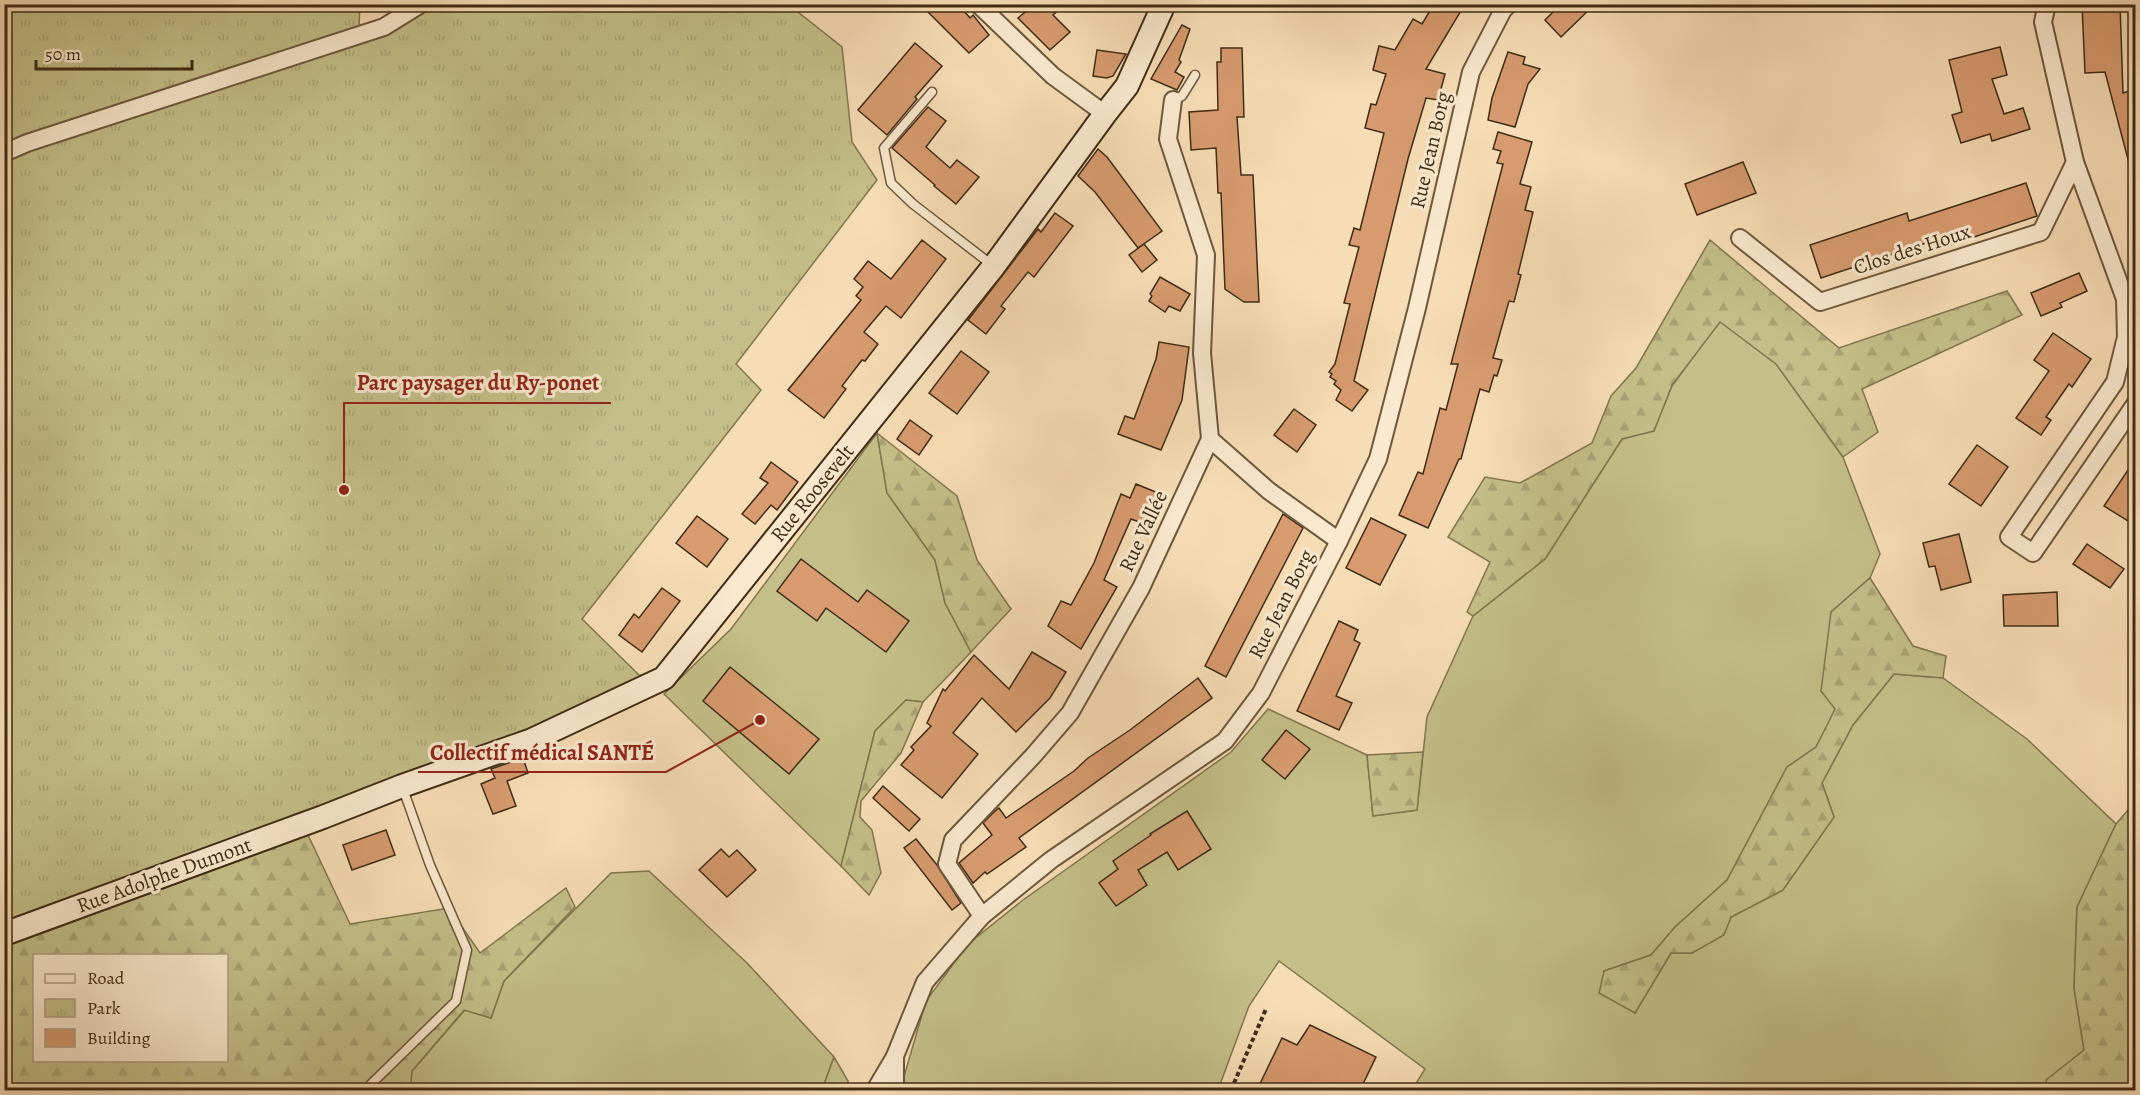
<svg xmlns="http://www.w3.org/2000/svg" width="2140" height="1095" font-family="Alegreya,serif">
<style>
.grass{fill:#c4bf88;stroke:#82764e;stroke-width:1.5}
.forest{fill:url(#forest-firs);stroke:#82764e;stroke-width:1.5;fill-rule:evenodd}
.park{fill:url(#park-tufts);stroke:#82764e;stroke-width:1.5}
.building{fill:#d79b6f;stroke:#3f2c14;stroke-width:1.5}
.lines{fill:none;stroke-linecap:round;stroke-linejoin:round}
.lane-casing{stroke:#6d583c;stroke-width:11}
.street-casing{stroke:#6d583c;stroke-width:20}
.secondary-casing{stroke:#3f2c14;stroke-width:26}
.path{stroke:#3f2c14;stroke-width:4;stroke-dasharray:4.5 3;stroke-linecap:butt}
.lane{stroke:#fae9cf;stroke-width:8}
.street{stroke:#fae9cf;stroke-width:16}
.secondary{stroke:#fae9cf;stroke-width:22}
.labels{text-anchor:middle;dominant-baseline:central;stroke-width:6;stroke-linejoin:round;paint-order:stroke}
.street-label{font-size:21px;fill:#3f2c14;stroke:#fae9cf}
.leader{fill:none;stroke:#8f2418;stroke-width:2}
.callout-dot{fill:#8f2418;stroke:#fae9cf;stroke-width:2}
.callout-label{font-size:22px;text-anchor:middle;font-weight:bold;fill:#8f2418;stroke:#fae9cf;stroke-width:6;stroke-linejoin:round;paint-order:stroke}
</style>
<defs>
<pattern id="forest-firs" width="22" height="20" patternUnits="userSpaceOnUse" patternTransform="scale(1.5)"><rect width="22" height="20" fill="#c4bf88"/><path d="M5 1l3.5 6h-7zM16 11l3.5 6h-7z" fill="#a9a474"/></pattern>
<pattern id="park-tufts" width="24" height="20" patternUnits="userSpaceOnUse" patternTransform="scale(1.5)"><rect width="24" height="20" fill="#c4bf88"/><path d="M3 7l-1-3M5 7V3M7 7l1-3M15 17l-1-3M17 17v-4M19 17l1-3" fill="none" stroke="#a9a474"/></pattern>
</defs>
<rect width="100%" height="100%" fill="#f7ddb5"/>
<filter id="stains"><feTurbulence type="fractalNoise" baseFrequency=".00333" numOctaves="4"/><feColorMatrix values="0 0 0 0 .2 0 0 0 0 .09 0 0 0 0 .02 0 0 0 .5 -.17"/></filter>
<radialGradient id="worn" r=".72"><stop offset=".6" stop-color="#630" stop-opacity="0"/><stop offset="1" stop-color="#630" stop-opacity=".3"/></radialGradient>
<g class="grass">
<polygon points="1720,321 1776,364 1843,457 1880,554 1870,578 1831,612 1836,709 1816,747 1787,767 1727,880 1675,927 1651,955 1604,971 1635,1013 1671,953 1692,953 1723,935 1731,917 1783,890 1834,817 1822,783 1853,725 1894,674 1943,678 2027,739 2116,824 2077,908 2074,988 2084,1050 2047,1080 2047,1090 1412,1090 1425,1069 1279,961 1249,1006 1218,1090 904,1090 903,1080 926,1001 968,944 1023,900 1231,752 1268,709 1367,755 1373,816 1417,810 1427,717 1473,616 1545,559 1622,439 1654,430 1672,386"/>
<polygon points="877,433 887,493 935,560 945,603 971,652 923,702 906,700 875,731 841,866 664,694 731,629"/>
<polygon points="649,871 747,963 834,1057 822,1090 410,1090 412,1071 465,1010 491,1018 504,981 611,873"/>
</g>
<g class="forest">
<polygon points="1710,240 1839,348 2007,291 2022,315 1862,389 1878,432 1843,457 1776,364 1720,322 1672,385 1654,431 1622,439 1545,559 1473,616 1467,612 1490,562 1448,537 1485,477 1520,483 1592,443 1611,396 1636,368"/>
<polygon points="877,433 957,496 977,560 1011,609 971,652 945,603 935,560 887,493"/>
<polygon points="1870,578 1913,646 1946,656 1943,678 1894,674 1853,725 1822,783 1834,817 1783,890 1731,917 1724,935 1692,953 1671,953 1635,1013 1599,993 1604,971 1651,955 1675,927 1727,880 1787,767 1816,747 1835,709 1821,691 1831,612"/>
<polygon points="906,700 923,702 901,753 861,801 860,817 872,830 881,873 869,895 841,866 875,731"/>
<polygon points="1423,752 1417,810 1373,816 1367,755"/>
<polygon points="2135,802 2135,1090 2047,1090 2046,1080 2084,1050 2074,988 2077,907 2116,824"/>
<path d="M308,835L350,924L449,908L480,953L566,888L575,907L504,981L491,1018L464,1010L412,1071L410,1090H5V947ZM34,956H226V1060H34Z"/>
<polygon points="834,1057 848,1081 848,1090 822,1090"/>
</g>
<polygon class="park" points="726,4 727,6 729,4 789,5 842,47 852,142 877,180 736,364 761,390 582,619 639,675 664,678 532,740 5,925 4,5 360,5 359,27 384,27 421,5"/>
<g class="building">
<polygon points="920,4 958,4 970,18 973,15 989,35 969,53"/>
<polygon points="1035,4 1066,4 1053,15 1070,32 1050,50 1018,18"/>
<polygon points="1434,4 1465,4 1426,69 1445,74 1438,100 1426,98 1408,159 1354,381 1368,390 1352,411 1336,400 1341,390 1334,384 1336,381 1330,377 1332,374 1329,372 1335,364 1350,304 1344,303 1359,247 1349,245 1354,228 1360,230 1384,133 1365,128 1371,104 1376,105 1386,74 1373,70 1379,46 1395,50 1413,19 1422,24"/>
<polygon points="1561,4 1595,4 1561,37 1545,20"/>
<polygon points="2082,4 2120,4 2123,93 2136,89 2136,166 2130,167 2105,72 2085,73"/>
<polygon points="1182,25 1190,29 1179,60 1181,62 1175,72 1184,77 1177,90 1151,79"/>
<polygon points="915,43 942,66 915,97 917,99 887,135 858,110"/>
<polygon points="2000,47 2007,75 1992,79 2004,114 2023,108 2030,129 1992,141 1990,134 1961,143 1952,115 1962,112 1949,60"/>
<polygon points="1221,48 1242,48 1244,117 1237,117 1241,175 1253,175 1259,302 1244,302 1225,289 1221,193 1218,193 1216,148 1191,150 1189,112 1218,110 1217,62 1221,62"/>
<polygon points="1097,50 1126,54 1113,76 1107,78 1093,76"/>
<polygon points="1508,52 1525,57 1523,64 1540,69 1528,84 1515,127 1488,120 1492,98"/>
<polygon points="928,107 946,121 926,147 950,168 957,160 979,177 956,204 934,186 935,185 892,148"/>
<polygon points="1498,132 1532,142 1520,184 1531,187 1525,210 1533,212 1518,274 1521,275 1514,302 1509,301 1493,358 1502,360 1497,376 1494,375 1489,392 1480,389 1461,459 1459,459 1428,528 1399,515 1418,472 1423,474 1440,408 1446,410 1458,364 1451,364 1503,164 1497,163 1501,151 1493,149"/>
<polygon points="1098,149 1107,157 1162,231 1138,248 1095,192 1078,176"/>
<polygon points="1743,162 1756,193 1697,215 1685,184"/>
<polygon points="2026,183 2037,216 1944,247 1941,238 1821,278 1810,245 1907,213 1909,221"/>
<polygon points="1055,213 1073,226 1034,277 1028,272 1001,306 1005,309 986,334 968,320 1038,229 1041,232"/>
<polygon points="922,240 946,259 901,318 886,306 864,332 878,344 865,361 862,360 842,386 846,389 824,418 788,390 861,300 856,296 863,287 854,279 868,261 891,279"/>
<polygon points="1144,244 1157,260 1142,272 1129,255"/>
<polygon points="2079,273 2087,291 2060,303 2062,307 2041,316 2031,293"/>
<polygon points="1160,277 1190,294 1180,311 1169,306 1165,312 1149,301 1152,296 1150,294"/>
<polygon points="2053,333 2091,359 2072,387 2069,384 2046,417 2051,420 2041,435 2016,418 2049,371 2034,360"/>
<polygon points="1159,342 1189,347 1182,400 1161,450 1118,434 1125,416 1134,419 1156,359"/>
<polygon points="961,351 989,372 957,414 929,393"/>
<polygon points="1294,409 1316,425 1297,452 1274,435"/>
<polygon points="910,420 932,436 919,455 897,439"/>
<polygon points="1977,445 2008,467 1981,506 1949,484"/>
<polygon points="2136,458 2136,526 2104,506"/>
<polygon points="771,462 798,482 777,510 771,505 755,524 742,514 768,483 760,478"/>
<polygon points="1136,484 1163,495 1155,515 1147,512 1142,523 1131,519 1104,580 1117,587 1081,649 1048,626 1061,601 1071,605 1094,563 1121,494 1130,498"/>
<polygon points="1283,514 1303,528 1226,677 1205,666"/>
<polygon points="697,516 728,539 707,567 676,543"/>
<polygon points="1371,518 1406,535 1380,585 1346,568"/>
<polygon points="1959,534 1971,582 1941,590 1935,566 1929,567 1923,543"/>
<polygon points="2087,544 2124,569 2110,588 2073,564"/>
<polygon points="801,559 858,602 867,590 909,621 886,652 826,608 817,621 777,591"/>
<polygon points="662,588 680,601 642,652 619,635 634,614 639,618"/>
<polygon points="2057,592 2058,626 2004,626 2003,595"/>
<polygon points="1339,621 1358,630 1354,640 1360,643 1336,696 1352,703 1339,730 1297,711"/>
<polygon points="1032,652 1066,672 1050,698 1016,732 982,698 953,733 978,754 942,798 901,765 914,750 911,747 931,726 927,723 943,689 945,691 974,655 1009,689"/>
<polygon points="730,667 819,739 789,774 703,701"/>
<polygon points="1198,678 1212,698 1019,838 1026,847 987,874 985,872 973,883 959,863 992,835 983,823 994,812 999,808 1006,818 1074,771 1088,758 1130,730"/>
<polygon points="1286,730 1310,749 1285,779 1262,760"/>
<polygon points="523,758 528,773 507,781 516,806 493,814 481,784 495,778 491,769"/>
<polygon points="883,786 920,819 909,831 873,798"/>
<polygon points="1187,811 1211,849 1178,870 1167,852 1138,870 1147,885 1116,906 1099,883 1118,869 1113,861 1151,835 1150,834"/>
<polygon points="386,830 395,855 352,870 343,845"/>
<polygon points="916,839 937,865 961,903 952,910 904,848"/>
<polygon points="721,849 729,857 737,850 756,870 727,897 699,870"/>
<polygon points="1310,1025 1376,1057 1360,1090 1257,1090 1282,1038 1297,1045"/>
</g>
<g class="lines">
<defs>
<g id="lane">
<polyline points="932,92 884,148 891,183 913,204 992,265"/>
<polyline points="1173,100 1182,96 1195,75"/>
<polyline points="365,1090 456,1001 467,950 430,865 402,786"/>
</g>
<g id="street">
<polyline points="978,4 1053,76 1105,114"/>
<polyline points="2047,4 2043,22 2075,162 2125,299 2126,337 2115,382 2009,537 2033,553 2136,403"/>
<polyline points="4,153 27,143 384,27 421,4"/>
<polyline points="1740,238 1820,302 2041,232 2075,162"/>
<polyline points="1210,439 1269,491 1339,541"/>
<polyline points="982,916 947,864 953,840 1033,756 1070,713 1141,588 1210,439 1202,353 1206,255 1168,139 1173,100"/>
<polyline points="875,1090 894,1058"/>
<polyline points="895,1090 895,1056 925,982 982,916 1051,860 1225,741 1261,693 1339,541 1378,459 1417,308 1471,72 1503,10 1509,4"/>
</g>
<polyline id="secondary" points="4,934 323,817 402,786 532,740 664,678 994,266 1105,114 1127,86 1164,4"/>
</defs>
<use href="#lane" class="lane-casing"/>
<use href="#street" class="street-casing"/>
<use href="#secondary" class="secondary-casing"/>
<polyline class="path" points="1231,1090 1266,1009"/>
<use href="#lane" class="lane"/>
<use href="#street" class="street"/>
<use href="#secondary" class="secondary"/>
</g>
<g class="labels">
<g class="street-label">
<text transform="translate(1430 150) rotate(-77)">Rue Jean Borg</text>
<text transform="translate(1912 249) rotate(-18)">Clos des Houx</text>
<text transform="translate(812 493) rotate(-51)">Rue Roosevelt</text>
<text transform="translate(1143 531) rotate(-65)">Rue Vallée</text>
<text transform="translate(1281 604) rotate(-63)">Rue Jean Borg</text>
<text transform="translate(164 875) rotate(-20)">Rue Adolphe Dumont</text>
</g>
</g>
<path class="leader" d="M344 490L344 403H611M760 720L666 772H418"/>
<g class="callout-dot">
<circle cx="344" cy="490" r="6"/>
<circle cx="760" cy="720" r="6"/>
</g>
<g class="callout-label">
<text x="478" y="390">Parc paysager du Ry-ponet</text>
<text x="542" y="760">Collectif médical SANTÉ</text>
</g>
<rect width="2140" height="1095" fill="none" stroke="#f7ddb5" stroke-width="24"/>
<rect x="6" y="6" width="2128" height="1083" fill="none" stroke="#3f2c14" stroke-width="3"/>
<rect x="12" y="12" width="2116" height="1071" fill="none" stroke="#3f2c14" stroke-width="1.5"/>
<rect x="33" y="954" width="195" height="108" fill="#fae9cf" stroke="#af9d84" stroke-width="1.5"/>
<rect x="45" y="974" width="30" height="9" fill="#fae9cf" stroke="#af9d84" stroke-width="1.5"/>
<text x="87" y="984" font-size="18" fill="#3f2c14">Road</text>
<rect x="45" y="999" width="30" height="18" fill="url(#park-tufts)" stroke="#af9d84" stroke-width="1.5"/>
<text x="87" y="1014" font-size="18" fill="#3f2c14">Park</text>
<rect x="45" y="1029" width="30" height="18" fill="#d79b6f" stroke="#af9d84" stroke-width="1.5"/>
<text x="87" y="1044" font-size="18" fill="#3f2c14">Building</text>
<path d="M36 60v9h156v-9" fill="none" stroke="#3f2c14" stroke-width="3"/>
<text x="45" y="60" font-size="18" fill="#3f2c14" stroke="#fae9cf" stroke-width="4.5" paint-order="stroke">50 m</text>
<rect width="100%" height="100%" filter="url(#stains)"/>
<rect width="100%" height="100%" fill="url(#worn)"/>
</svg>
